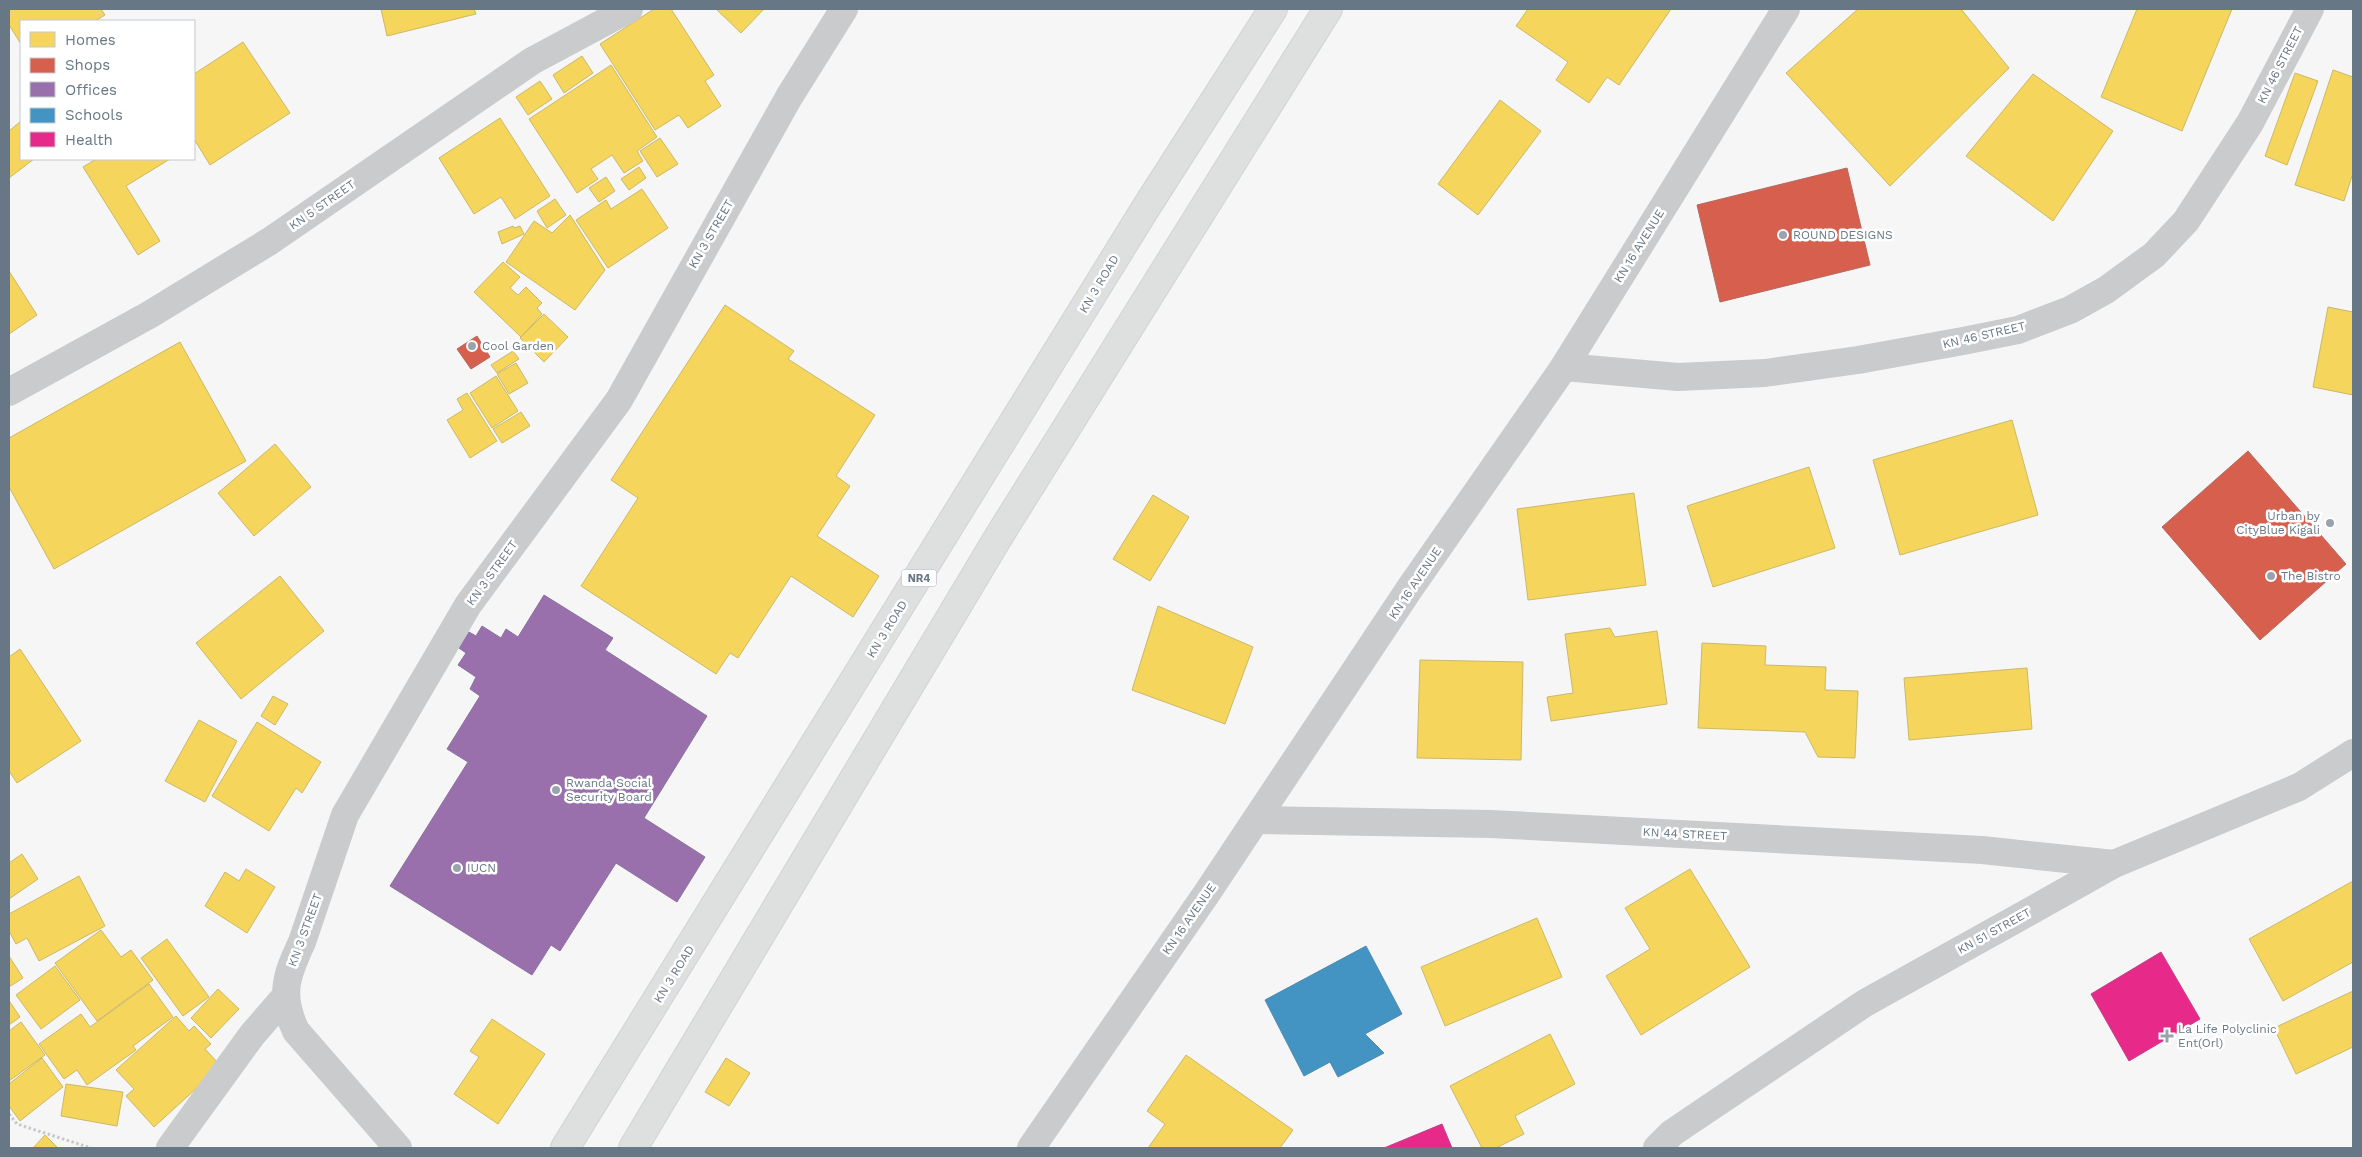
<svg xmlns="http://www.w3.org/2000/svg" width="2362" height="1157" font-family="'Work Sans',sans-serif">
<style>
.homes{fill:#f6d55c;stroke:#cbb968}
.shops{fill:#d6604d;stroke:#b5675e}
.offices{fill:#9970ab;stroke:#8a72a0}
.schools{fill:#4393c3;stroke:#4e8bb0}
.health{fill:#e7298a;stroke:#c14088}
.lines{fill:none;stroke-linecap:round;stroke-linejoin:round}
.trunk-casing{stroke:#d2d3d3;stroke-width:30}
.path{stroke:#c7c8c9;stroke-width:3;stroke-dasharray:2.5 2.5;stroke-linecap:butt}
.minor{stroke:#c9cbcc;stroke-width:28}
.trunk{stroke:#dedfdf;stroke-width:28}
.poi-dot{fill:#99a3ad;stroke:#fff;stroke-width:2}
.labels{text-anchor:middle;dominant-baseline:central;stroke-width:5;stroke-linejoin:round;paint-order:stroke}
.shield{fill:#fff;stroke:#95a0aa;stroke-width:1}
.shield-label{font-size:11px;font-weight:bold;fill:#677785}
.street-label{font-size:12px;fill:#677785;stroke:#fff}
.poi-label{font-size:12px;fill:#677785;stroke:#fff;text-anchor:start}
</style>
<rect width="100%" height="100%" fill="#f6f6f6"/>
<g class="homes">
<polygon points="9,9 101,9 105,15 95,21 21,21 21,44 9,25"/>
<polygon points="381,9 474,9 476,14 387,36"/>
<polygon points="654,9 671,9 714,75 705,81 721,106 688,128 679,115 655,130 600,44"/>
<polygon points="716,9 764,9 741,33"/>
<polygon points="1528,9 1671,9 1619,85 1607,77 1589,103 1556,80 1568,62 1516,26"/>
<polygon points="1858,9 1961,9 2009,68 1890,186 1786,73"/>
<polygon points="2137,9 2232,9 2182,131 2101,97"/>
<polygon points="243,42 290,113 210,165 194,139 194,74"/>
<polygon points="582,56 593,73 564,93 553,75"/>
<polygon points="611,65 657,137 637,151 643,161 624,173 612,155 591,169 598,179 577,193 529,119"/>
<polygon points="2333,70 2353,77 2353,173 2344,201 2295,185"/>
<polygon points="2295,73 2318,81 2287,165 2265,156"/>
<polygon points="2033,74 2113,131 2053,221 1966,156"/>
<polygon points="540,81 552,99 528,115 516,97"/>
<polygon points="1500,100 1541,131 1478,215 1438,184"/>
<polygon points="500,118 550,196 515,219 501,197 474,214 439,158"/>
<polygon points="21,121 21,159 34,159 9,178 9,131"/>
<polygon points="660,138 678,164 657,177 640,151"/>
<polygon points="96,159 170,159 126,186 160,241 138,255 83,167"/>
<polygon points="639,167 646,178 629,190 621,179"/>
<polygon points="606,177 615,191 599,202 589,188"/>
<polygon points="642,189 668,228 608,268 576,220 606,200 611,209"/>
<polygon points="555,199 566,215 547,228 537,211"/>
<polygon points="570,215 605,270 575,310 506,262 534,221 552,233"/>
<polygon points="513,226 514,228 520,226 524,234 502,244 498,232"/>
<polygon points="503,262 520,277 510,288 518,295 526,287 542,303 537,308 542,314 521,337 474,292"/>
<polygon points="9,271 37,315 9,334"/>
<polygon points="725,305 794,351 788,359 875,415 836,476 850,486 817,536 879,576 853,617 791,576 738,658 730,653 716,674 581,586 638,498 611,480"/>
<polygon points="2328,307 2353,312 2353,395 2313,387"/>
<polygon points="544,314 568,337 544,362 520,338"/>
<polygon points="180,342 246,461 54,569 9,487 9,438"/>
<polygon points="513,351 519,359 497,373 491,365"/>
<polygon points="516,363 528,383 509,394 497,374"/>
<polygon points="496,376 518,411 492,428 470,393"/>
<polygon points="467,393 497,441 470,458 447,420 463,410 457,399"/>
<polygon points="521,412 530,426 502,443 493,429"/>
<polygon points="2012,420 2038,515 1900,555 1873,460"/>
<polygon points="275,444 311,487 254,536 218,493"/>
<polygon points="1809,467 1835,548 1713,587 1687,506"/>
<polygon points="1634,493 1646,585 1528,600 1517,509"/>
<polygon points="1153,495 1189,517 1150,581 1113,559"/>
<polygon points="280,576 324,631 241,699 196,643"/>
<polygon points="1158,606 1253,647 1225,724 1132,690"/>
<polygon points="1610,628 1615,637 1657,631 1667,704 1551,721 1547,697 1573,693 1565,634"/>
<polygon points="1702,643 1766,646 1765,665 1826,667 1825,690 1858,691 1855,758 1818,757 1805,732 1698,728"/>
<polygon points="20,649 81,741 17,783 9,771 9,657"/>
<polygon points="1420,660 1523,662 1521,760 1417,758"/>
<polygon points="2027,668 2032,729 1909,740 1904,678"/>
<polygon points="273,696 288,704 275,725 261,716"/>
<polygon points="199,720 237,741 205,802 165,781"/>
<polygon points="257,722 321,762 302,793 296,788 269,831 212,796"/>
<polygon points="22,854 38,879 9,899 9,863"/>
<polygon points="246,869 275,887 247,933 205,906 225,872 239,881"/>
<polygon points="1690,869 1750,967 1641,1035 1606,976 1650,949 1625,908"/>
<polygon points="79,876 105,926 39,961 27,938 16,944 9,931 9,914"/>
<polygon points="2353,881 2353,962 2283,1001 2249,939"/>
<polygon points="1537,918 1562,977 1445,1026 1421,967"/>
<polygon points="101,930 121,957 131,950 153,980 97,1021 55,963"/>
<polygon points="167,939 209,997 183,1016 141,958"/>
<polygon points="9,956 23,978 9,987"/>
<polygon points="55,966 80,1000 41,1029 16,995"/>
<polygon points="149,984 173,1017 133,1046 136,1050 87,1085 77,1070 64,1079 39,1044 81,1014 90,1027"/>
<polygon points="218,989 239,1009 211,1038 191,1018"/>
<polygon points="2353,991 2353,1047 2296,1074 2274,1028"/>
<polygon points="10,1002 20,1017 9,1025 9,1003"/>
<polygon points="176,1016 189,1031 194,1026 211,1044 205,1049 221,1066 154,1127 126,1096 134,1089 116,1070"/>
<polygon points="492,1019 545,1054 498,1124 454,1094 479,1057 470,1051"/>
<polygon points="21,1022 45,1055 9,1081 9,1031"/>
<polygon points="1550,1034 1575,1084 1515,1116 1524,1134 1496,1148 1482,1148 1450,1086"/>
<polygon points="1186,1055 1293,1130 1280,1148 1148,1148 1165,1124 1147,1111"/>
<polygon points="42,1058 63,1087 20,1121 9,1106 9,1084"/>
<polygon points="726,1058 750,1073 729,1106 705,1092"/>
<polygon points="66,1084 123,1092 117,1126 61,1116"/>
<polygon points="45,1135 58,1148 33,1148"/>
</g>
<g class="shops">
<polygon points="1847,168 1870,265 1720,302 1697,205"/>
<polygon points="477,336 490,357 471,369 457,349"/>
<polygon points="2248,451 2346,564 2260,640 2162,527"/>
</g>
<polygon class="offices" points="544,595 613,638 605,650 707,716 644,818 705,857 677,902 616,863 560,951 551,945 532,975 390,886 468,762 447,749 480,696 470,689 476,677 458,665 466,653 459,648 469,632 476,636 482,626 501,638 506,629 518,637"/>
<polygon class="schools" points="1366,946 1402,1014 1365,1034 1384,1053 1338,1077 1330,1062 1304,1076 1265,1000"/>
<g class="health">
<polygon points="2161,952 2200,1019 2129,1061 2091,994"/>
<polygon points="1442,1124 1452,1148 1384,1148"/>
</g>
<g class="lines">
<defs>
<g id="trunk">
<polyline points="565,1148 1147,206 1273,9"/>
<polyline points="633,1148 999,536 1328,9"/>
</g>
</defs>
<use href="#trunk" class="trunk-casing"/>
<polyline class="path" points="9,1114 17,1124 91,1148"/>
<g class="minor">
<polyline points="1564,367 1678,377 1765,373 1858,360 1963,341 2018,330 2070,310 2106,290 2154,255 2186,221 2250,123 2310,9"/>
<polyline points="9,392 149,315 270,241 532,61 629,9"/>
<polyline points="1256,820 1491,824 1982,850 2114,864"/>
<polyline points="170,1148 252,1035 285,997"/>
<path d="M398,1148L296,1031C279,995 286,976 302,942L345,815L468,605L619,400L789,97L844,9"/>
<polyline points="1031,1148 1207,893 1410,588 1564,367 1786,9"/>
<polyline points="1657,1148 1672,1133 1865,1003 2018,918 2114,864 2299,787 2353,753"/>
</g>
<use href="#trunk" class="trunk"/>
</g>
<g class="poi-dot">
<circle cx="1783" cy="235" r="5"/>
<circle cx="472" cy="346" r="5"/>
<circle cx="2330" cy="523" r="5"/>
<circle cx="2271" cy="576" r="5"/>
<circle cx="556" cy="790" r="5"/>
<circle cx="457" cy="868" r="5"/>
<path d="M2164.5 1028.5h5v5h5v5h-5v5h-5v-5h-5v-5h5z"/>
</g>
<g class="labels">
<rect class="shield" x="901.5" y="569.5" width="35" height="17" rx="4"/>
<g class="shield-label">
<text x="919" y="578">NR4</text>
</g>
<g class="street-label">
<text transform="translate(2280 65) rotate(-63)">KN 46 STREET</text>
<text transform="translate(322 205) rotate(-35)">KN 5 STREET</text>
<text transform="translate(711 234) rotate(-60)">KN 3 STREET</text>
<text transform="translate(1639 246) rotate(-58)">KN 16 AVENUE</text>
<text transform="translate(1099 284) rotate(-59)">KN 3 ROAD</text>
<text transform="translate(1984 335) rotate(-13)">KN 46 STREET</text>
<text transform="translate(492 573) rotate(-54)">KN 3 STREET</text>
<text transform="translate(1415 583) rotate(-56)">KN 16 AVENUE</text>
<text transform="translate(887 629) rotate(-58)">KN 3 ROAD</text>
<text transform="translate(1685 834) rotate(3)">KN 44 STREET</text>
<text transform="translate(1189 919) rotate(-55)">KN 16 AVENUE</text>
<text transform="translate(305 930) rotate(-70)">KN 3 STREET</text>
<text transform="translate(1994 931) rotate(-29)">KN 51 STREET</text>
<text transform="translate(674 974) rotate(-58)">KN 3 ROAD</text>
</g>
<g class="poi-label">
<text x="1793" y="235">ROUND DESIGNS</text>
<text x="482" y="346">Cool Garden</text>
<text x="2320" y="516" text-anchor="end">Urban by<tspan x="2320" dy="14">CityBlue Kigali</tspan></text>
<text x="2281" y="576">The Bistro</text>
<text x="566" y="783">Rwanda Social<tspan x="566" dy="14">Security Board</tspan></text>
<text x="467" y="868">IUCN</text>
<text x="2178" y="1029">La Life Polyclinic<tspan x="2178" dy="14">Ent(Orl)</tspan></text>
</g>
</g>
<rect width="2362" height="1157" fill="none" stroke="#677785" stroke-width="20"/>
<rect x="20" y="20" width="175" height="140" fill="#ffffff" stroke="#c2c9ce"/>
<rect x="30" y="32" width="25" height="15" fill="#f6d55c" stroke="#c2c9ce"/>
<text x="65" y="45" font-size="15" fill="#677785">Homes</text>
<rect x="30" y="58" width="25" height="15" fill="#d6604d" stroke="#c2c9ce"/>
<text x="65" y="70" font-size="15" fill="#677785">Shops</text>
<rect x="30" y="82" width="25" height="15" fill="#9970ab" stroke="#c2c9ce"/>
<text x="65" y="95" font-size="15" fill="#677785">Offices</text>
<rect x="30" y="108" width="25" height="15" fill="#4393c3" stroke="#c2c9ce"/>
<text x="65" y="120" font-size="15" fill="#677785">Schools</text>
<rect x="30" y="132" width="25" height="15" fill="#e7298a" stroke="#c2c9ce"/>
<text x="65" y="145" font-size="15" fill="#677785">Health</text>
</svg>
